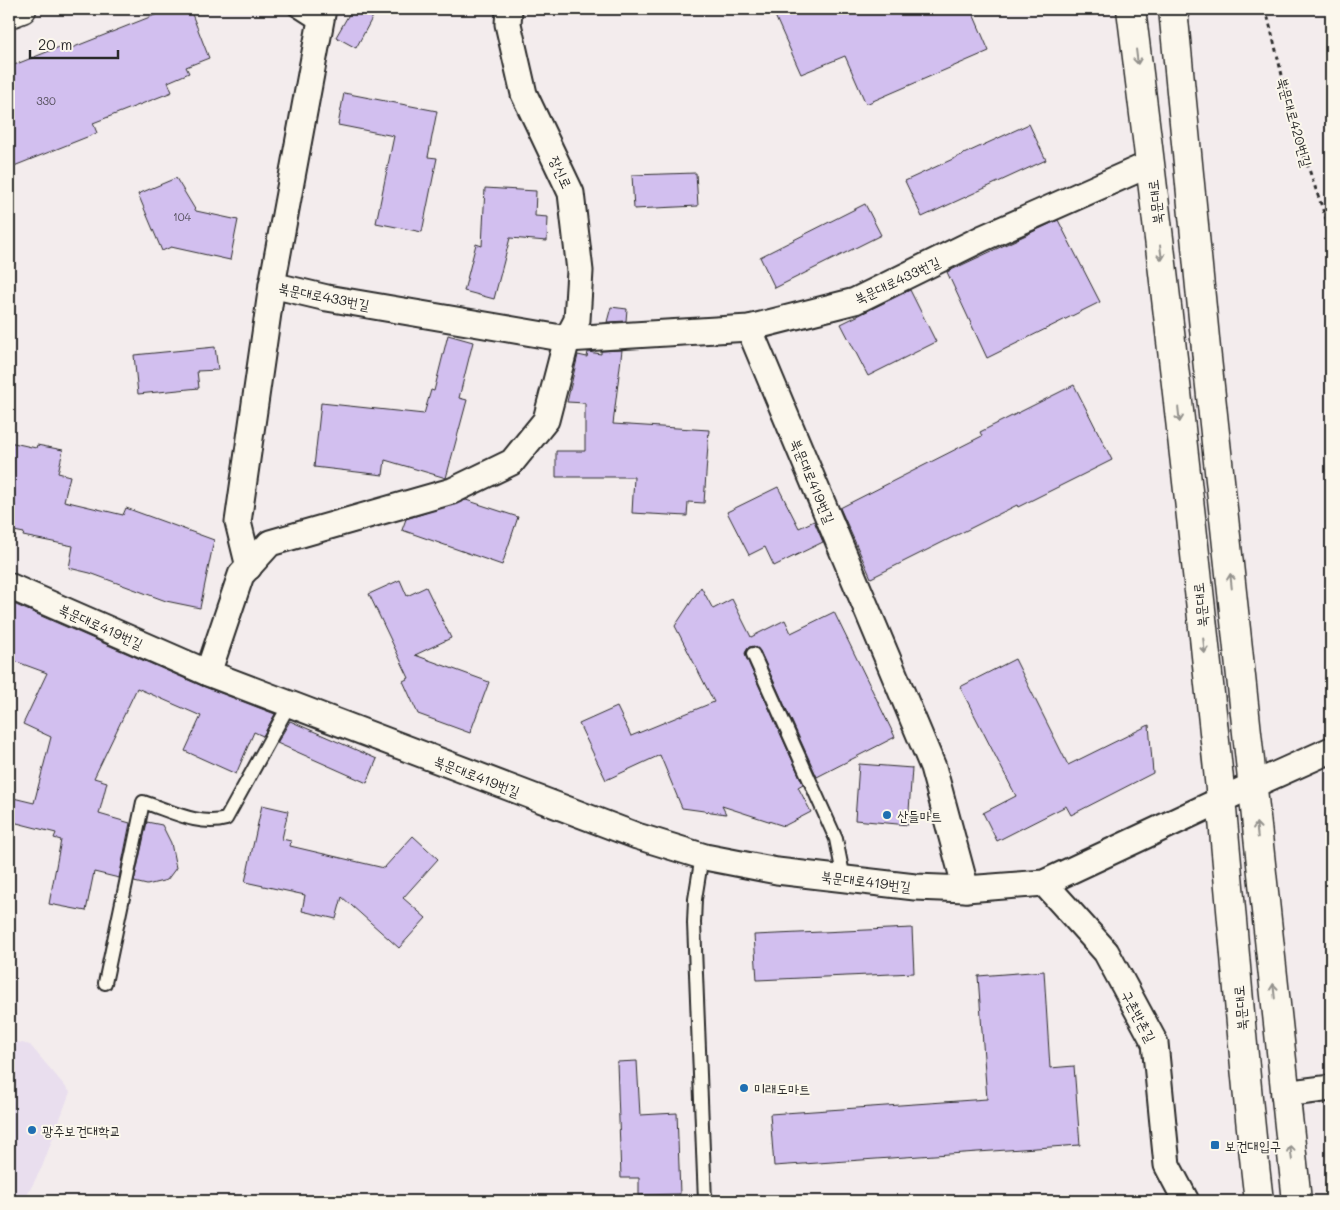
<svg xmlns="http://www.w3.org/2000/svg" width="1340" height="1210" font-family="Mali,'Poor Story',sans-serif">
<style>
.built{fill:#e9deee}
.building{fill:#d2bfef;stroke:#2b2b2b}
.lines{fill:none;stroke-linecap:round;stroke-linejoin:round}
.service-casing{stroke:#2b2b2b;stroke-width:16}
.minor-casing{stroke:#2b2b2b;stroke-width:29}
.secondary-casing{stroke:#2b2b2b;stroke-width:31}
.primary-casing{stroke:#2b2b2b;stroke-width:31}
.path{stroke:#2b2b2b;stroke-width:3;stroke-dasharray:4 4;stroke-linecap:butt}
.service{stroke:#fbf7ec;stroke-width:12}
.minor{stroke:#fbf7ec;stroke-width:25}
.secondary{stroke:#fbf7ec;stroke-width:28}
.primary{stroke:#fbf7ec;stroke-width:28}
.oneway{stroke:#93918c}
.poi-dot{fill:#1f6fb2;stroke:#fbf7ec;stroke-width:2}
.labels{text-anchor:middle;dominant-baseline:central;stroke-width:4;stroke-linejoin:round;paint-order:stroke}
.number-label{font-size:11px;fill:#55505c}
.street-label{font-size:14px;fill:#2b2b2b;stroke:#fbf7ec}
.poi-label{font-size:14px;fill:#2b2b2b;stroke:#fbf7ec;text-anchor:start}
</style>
<rect width="100%" height="100%" fill="#f3eced"/>
<filter id="ink" filterUnits="userSpaceOnUse"><feTurbulence type="fractalNoise" baseFrequency=".02" numOctaves="2"/><feDisplacementMap in="SourceGraphic" scale="10" xChannelSelector="R" yChannelSelector="G"/><feConvolveMatrix kernelMatrix="1 2 1 2 8 2 1 2 1" color-interpolation-filters="sRGB"/></filter>
<g filter="url(#ink)">
<polygon class="built" points="9,1040 30,1045 70,1092 42,1167 24,1201 9,1201"/>
<g class="building">
<polygon points="170,9 190,9 209,58 186,67 189,73 168,82 172,92 93,123 97,133 9,168 9,67 62,46 64,51"/>
<polygon points="352,9 377,9 356,48 336,37"/>
<polygon points="772,9 971,9 989,51 866,104 845,56 801,74"/>
<polygon points="344,93 437,111 428,157 437,158 422,232 376,223 394,136 338,125"/>
<polygon points="1029,124 1046,160 922,217 905,181"/>
<polygon points="696,173 698,206 634,209 632,175"/>
<polygon points="176,178 196,211 238,220 230,260 171,247 162,251 138,194"/>
<polygon points="485,188 536,191 535,216 548,217 547,241 510,238 494,299 464,291 476,244 482,246"/>
<polygon points="865,204 881,235 775,288 760,257"/>
<polygon points="1058,220 1100,302 987,358 947,272"/>
<polygon points="910,290 936,342 868,376 841,324"/>
<polygon points="611,307 627,309 626,321 607,322"/>
<polygon points="448,335 473,342 459,398 467,400 446,478 385,460 383,475 314,467 321,403 424,414 431,390 434,391"/>
<polygon points="215,347 218,370 197,371 199,388 138,394 134,355"/>
<polygon points="622,350 613,424 709,430 704,503 688,502 687,516 632,513 634,477 556,477 556,451 585,451 585,403 567,402 578,355 587,357 588,352 601,354 601,351"/>
<polygon points="1074,385 1112,460 1018,507 1017,505 871,578 840,508 982,436 980,432"/>
<polygon points="9,442 36,448 37,445 63,450 58,473 70,476 64,501 123,515 126,508 214,540 200,608 166,601 90,573 69,568 73,546 23,536 24,533 9,530"/>
<polygon points="778,487 799,528 814,521 823,542 774,566 765,547 749,555 727,512"/>
<polygon points="466,500 518,517 502,565 402,530 406,519"/>
<polygon points="400,580 407,596 426,587 451,638 415,655 489,682 470,733 418,714 403,681 409,678 369,594"/>
<polygon points="701,587 713,609 732,599 751,637 785,620 791,633 834,612 895,737 817,777 760,651 754,646 749,647 745,653 746,657 803,784 798,787 811,812 784,826 722,806 726,814 682,808 660,755 606,780 579,724 617,707 631,736 714,702 675,626"/>
<polygon points="9,602 202,686 275,714 263,736 254,732 236,774 185,751 201,716 137,688 94,778 107,782 99,814 130,823 119,878 94,872 86,911 49,904 61,840 54,838 56,833 9,821 9,797 34,803 51,737 23,724 47,673 9,659"/>
<polygon points="1015,659 1068,765 1149,725 1153,773 1071,815 1066,806 997,841 983,813 1016,796 960,687"/>
<polygon points="290,721 377,759 367,783 277,743"/>
<polygon points="859,764 912,768 908,825 855,820"/>
<polygon points="262,805 288,811 282,839 291,841 290,846 384,868 413,836 438,859 403,898 426,918 399,948 342,897 336,919 302,911 305,895 245,882"/>
<polygon points="147,822 162,825 171,843 176,868 167,880 147,885 134,882"/>
<polygon points="912,928 914,973 757,980 754,935"/>
<polygon points="1044,971 1050,1068 1074,1066 1080,1145 774,1166 770,1114 987,1099 978,976"/>
<polygon points="637,1061 640,1115 677,1113 680,1194 639,1195 639,1178 621,1178 617,1062"/>
</g>
<g class="lines">
<defs>
<g id="service">
<polyline points="295,9 320,25"/>
<polyline points="753,654 836,839 844,879"/>
<polyline points="702,856 695,899 694,923 705,1201"/>
<path d="M105,983L143,802C169,810 199,827 226,819L289,705"/>
</g>
<g id="minor">
<polyline points="272,285 323,9"/>
<polyline points="749,328 933,767 966,889"/>
<polyline points="249,567 238,522 272,285 327,298 567,339 749,328 855,301 983,238 1150,164"/>
<polyline points="9,586 208,673 637,836 705,857 777,871 915,887 966,889 1044,883 1253,785 1331,750"/>
<polyline points="208,673 241,575 270,543 452,491 512,462 546,420 567,339 577,320 580,271 571,193 524,94 508,24 509,9"/>
<polyline points="1044,883 1106,952 1155,1043 1167,1165 1186,1201"/>
<polyline points="1284,1094 1331,1088"/>
</g>
<polyline id="secondary" points="9,14 22,9"/>
<g id="primary">
<path d="M1131,9C1164,272 1194,535 1221,799C1234,933 1243,1068 1259,1201"/>
<polyline points="1173,9 1206,349 1297,1201"/>
</g>
</defs>
<use href="#service" class="service-casing"/>
<use href="#minor" class="minor-casing"/>
<use href="#secondary" class="secondary-casing"/>
<use href="#primary" class="primary-casing"/>
<polyline class="path" points="1266,9 1295,129 1331,233"/>
<use href="#service" class="service"/>
<use href="#minor" class="minor"/>
<use href="#secondary" class="secondary"/>
<use href="#primary" class="primary"/>
</g>
<defs><path id="oneway-shaft" d="M-6 0H5M1.5-3L5.5 0L1.5 3" fill="none" stroke-width="1.6" stroke-linecap="round" stroke-linejoin="round" transform="scale(1.25)"/></defs>
<g class="oneway">
<use href="#oneway-shaft" transform="translate(1137 57) rotate(83)"/>
<use href="#oneway-shaft" transform="translate(1161 253) rotate(83)"/>
<use href="#oneway-shaft" transform="translate(1179 415) rotate(84)"/>
<use href="#oneway-shaft" transform="translate(1231 581) rotate(-96)"/>
<use href="#oneway-shaft" transform="translate(1204 646) rotate(84)"/>
<use href="#oneway-shaft" transform="translate(1257 830) rotate(-96)"/>
<use href="#oneway-shaft" transform="translate(1274 991) rotate(-96)"/>
<use href="#oneway-shaft" transform="translate(1291 1153) rotate(-97)"/>
</g>
</g>
<g class="poi-dot">
<circle cx="887" cy="815" r="5"/>
<circle cx="744" cy="1088" r="5"/>
<circle cx="32" cy="1130" r="5"/>
<rect x="1210" y="1140" width="10" height="10" rx="2.5"/>
</g>
<g class="labels">
<g class="number-label">
<text x="46" y="100">330</text>
<text x="182" y="216">104</text>
</g>
<g class="street-label">
<text transform="translate(1295 122) rotate(74)">북문대로420번길</text>
<text transform="translate(561 172) rotate(65)">장신로</text>
<text transform="translate(1155 202) rotate(-97)">북문대로</text>
<text transform="translate(897 280) rotate(-25)">북문대로433번길</text>
<text transform="translate(324 296) rotate(11)">북문대로433번길</text>
<text transform="translate(813 481) rotate(67)">북문대로419번길</text>
<text transform="translate(1200 605) rotate(-96)">북문대로</text>
<text transform="translate(101 626) rotate(24)">북문대로419번길</text>
<text transform="translate(477 776) rotate(21)">북문대로419번길</text>
<text transform="translate(866 881) rotate(7)">북문대로419번길</text>
<text transform="translate(1240 1008) rotate(-95)">북문대로</text>
<text transform="translate(1139 1016) rotate(62)">구촌반촌길</text>
</g>
<g class="poi-label">
<text x="897" y="815">산들마트</text>
<text x="754" y="1088">미래도마트</text>
<text x="42" y="1130">광주보건대학교</text>
<text x="1225" y="1145">보건대입구</text>
</g>
</g>
<rect width="1340" height="1210" fill="none" stroke="#fbf7ec" stroke-width="30"/>
<rect x="15" y="15" width="1310" height="1180" fill="none" stroke="#2b2b2b" stroke-width="2" filter="url(#ink)"/>
<path d="M30 50v8h88v-8" fill="none" stroke="#2b2b2b" stroke-width="2.5"/>
<text x="38" y="50" font-size="15" fill="#2b2b2b" stroke="#fbf7ec" stroke-width="4" paint-order="stroke">20 m</text>
</svg>
